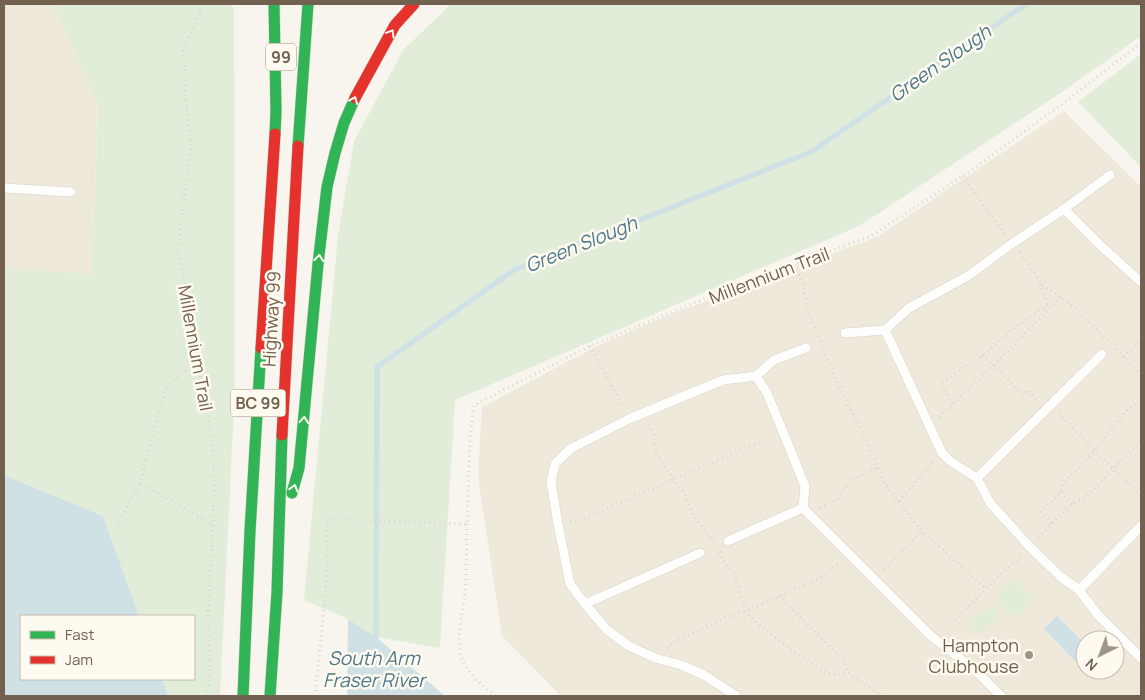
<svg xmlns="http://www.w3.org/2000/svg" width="1145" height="700" font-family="Manrope,sans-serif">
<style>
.residential{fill:#efe9db;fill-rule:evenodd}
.green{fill:#e2edd9}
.water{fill:#d0e1e6}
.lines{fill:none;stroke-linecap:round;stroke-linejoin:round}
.stream{stroke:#d0e1e6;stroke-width:5.5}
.lane-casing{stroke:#d6d2cb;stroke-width:10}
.fast-casing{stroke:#d8d2cb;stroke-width:12}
.jam-casing{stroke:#d8d2cb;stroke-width:12}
.path{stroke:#d9d5cf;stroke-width:3;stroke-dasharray:1 4;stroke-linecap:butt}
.lane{stroke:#fefefc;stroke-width:9}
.fast{stroke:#30b455;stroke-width:11}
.jam{stroke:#e5322d;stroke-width:11}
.oneway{stroke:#fefaf0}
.poi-dot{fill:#a19586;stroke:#fefaf0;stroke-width:2}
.labels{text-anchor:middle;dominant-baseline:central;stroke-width:5;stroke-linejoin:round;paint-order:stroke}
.shield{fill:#fefaf0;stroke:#9d8f7f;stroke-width:1}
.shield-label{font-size:16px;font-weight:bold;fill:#73614f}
.street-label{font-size:18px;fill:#73614f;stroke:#fefaf0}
.poi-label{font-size:18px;fill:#73614f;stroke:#fefaf0;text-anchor:end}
.water-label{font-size:19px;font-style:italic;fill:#4d788b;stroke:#fefaf0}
</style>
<rect width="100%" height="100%" fill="#f7f5ed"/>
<g class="residential">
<polygon points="4,4 53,4 98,106 92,274 4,268"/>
<path d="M1064,111L1141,187V696H561L502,636L478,477L482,407L595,347L664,317L785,271L877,237ZM1085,640H1115V670H1085Z"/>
</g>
<g class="green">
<polygon points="53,4 231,4 234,9 235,387 220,696 168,696 162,679 194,679 194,616 139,616 103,516 4,475 4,268 92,274 98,106"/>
<polygon points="451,4 1141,4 1141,36 1065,90 861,225 455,400 440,648 376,637 348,619 304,600 338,236 354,141 404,49"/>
<polygon points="1141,54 1141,167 1078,102"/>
<polygon points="1016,581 1033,598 1026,609 1014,618 996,601 1000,591 1009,582"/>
<polygon points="991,605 1000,614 979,635 971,627 973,620 981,613 986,612"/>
</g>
<g class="water">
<polygon points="4,475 103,516 139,616 21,616 21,679 162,679 168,696 4,696"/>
<polygon points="1057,616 1085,644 1085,651 1075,661 1044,629"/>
<polygon points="348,619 376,637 445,696 347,696"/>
</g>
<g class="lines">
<polyline class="stream" points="376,637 377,367 514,270 811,152 1026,4"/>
<defs>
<g id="lane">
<polyline points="4,188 71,192"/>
<polyline points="1064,209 1100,245 1141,282"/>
<polyline points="885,330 942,453 950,461 977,478 990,503 1030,547 1061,577 1079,590 1098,615 1141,658"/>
<polyline points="845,333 885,330 909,308 968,276 1010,245 1064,209 1110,175"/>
<polyline points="756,376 767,393 805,486 803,508 931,636 977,672 1001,696"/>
<polyline points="977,478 1102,354"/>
<polyline points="728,541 803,508"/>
<polyline points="700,553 585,604 570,584 558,524 551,482 555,464 570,449 629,419 723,380 756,376 774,360 806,348"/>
<polyline points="1079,590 1141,526"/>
<polyline points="585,604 607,630 629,646 655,658 681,665 704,675 736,696"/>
</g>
<g id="fast">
<polyline points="274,4 276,111 275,134"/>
<polyline points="298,146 308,4"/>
<polyline points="292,493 299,468 318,264 327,187 335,153 344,123 355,98"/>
<polyline points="243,696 250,531 261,348"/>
<polyline points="270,696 277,592 282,435"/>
</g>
<g id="jam">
<polyline points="355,98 395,25 414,4"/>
<polyline points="261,348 275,134"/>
<polyline points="282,435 298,146"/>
</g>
</defs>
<use href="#lane" class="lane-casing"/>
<use href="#fast" class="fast-casing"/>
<use href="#jam" class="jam-casing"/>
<g class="path">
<polyline points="201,4 200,14 186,42 183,53 187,80 185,93 191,145 178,249 192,319 193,339 198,362 201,381 207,403 209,426 213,446 214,486 213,525 208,615 210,668 207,696"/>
<polyline points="963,176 987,211 1005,234"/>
<polyline points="1020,252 1031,267 1040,283 1061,297 1076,310 1108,341"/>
<polyline points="795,265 803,284 808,310 817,334 841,391 859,425 886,486 922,531 986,589"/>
<polyline points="1040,284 1048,306"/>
<polyline points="590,346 623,407"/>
<polyline points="1116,349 1141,375"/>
<polyline points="982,356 994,365 1023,395 1027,390 1037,400"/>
<polyline points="1124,357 1141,339"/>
<polyline points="198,362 175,379 166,390 161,404 140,483 213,525"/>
<polyline points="952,404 941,383 982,356 1011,330 1048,305"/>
<polyline points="1059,413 1095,451 1141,496"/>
<polyline points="939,417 994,365 1061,297"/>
<polyline points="649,425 653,432 657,455 685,495 696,520 714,542"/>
<polyline points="1061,492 1073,503"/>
<polyline points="899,501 933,462"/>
<polyline points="820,508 837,500 844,489 854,479 877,468"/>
<polyline points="570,522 576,522 771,437"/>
<polyline points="1052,523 1041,511 1061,492 1062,484 1095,451 1124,413 1141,398"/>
<path d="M467,524C466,547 467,571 465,594C463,612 457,633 460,652C464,671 481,685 496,696"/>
<polyline points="117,525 140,483"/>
<polyline points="1038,537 1073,503 1085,498 1141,441"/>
<polyline points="719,552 725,564 734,574 746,611 759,625 791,650 827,673 837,675 847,671"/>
<polyline points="884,569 922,531"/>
<polyline points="779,596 845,662 847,671 854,678 883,696"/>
<polyline points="955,620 1005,570 1021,557"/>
<polyline points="1135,633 1141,626"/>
<polyline points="667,648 674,642 725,618 746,611 821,578 839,563"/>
<polyline points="315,696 325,598 327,559 327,519 467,524 470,438 474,405 590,346 721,292 871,236 963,176 1002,148 1061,105 1141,43"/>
</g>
<use href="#lane" class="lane"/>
<use href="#fast" class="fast"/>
<use href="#jam" class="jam"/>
</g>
<defs><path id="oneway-chevron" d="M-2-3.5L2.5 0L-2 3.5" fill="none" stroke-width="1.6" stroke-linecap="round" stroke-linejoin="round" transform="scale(1.25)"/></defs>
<g class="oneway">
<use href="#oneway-chevron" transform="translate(391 33) rotate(-59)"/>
<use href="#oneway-chevron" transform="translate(354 100) rotate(-67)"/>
<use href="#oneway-chevron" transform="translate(319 258) rotate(-83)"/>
<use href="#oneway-chevron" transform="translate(304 420) rotate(-85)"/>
<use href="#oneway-chevron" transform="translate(294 488) rotate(-74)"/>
</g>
<circle class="poi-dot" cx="1029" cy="655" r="5"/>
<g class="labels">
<g class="shield">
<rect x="266" y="43.5" width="30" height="27" rx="4"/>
<rect x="230.5" y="389.5" width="55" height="27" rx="4"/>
</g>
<g class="shield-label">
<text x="281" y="57">99</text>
<text x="258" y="403">BC 99</text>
</g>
<g class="street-label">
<text transform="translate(769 275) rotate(-21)">Millennium Trail</text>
<text transform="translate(271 319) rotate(-87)">Highway 99</text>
<text transform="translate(196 348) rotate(80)">Millennium Trail</text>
</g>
<g class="poi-label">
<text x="1019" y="645">Hampton<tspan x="1019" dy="21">Clubhouse</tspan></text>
</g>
<g class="water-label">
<text transform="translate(940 63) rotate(-35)">Green Slough</text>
<text transform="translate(581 244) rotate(-22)">Green Slough</text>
<text x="374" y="658">South Arm<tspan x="374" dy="22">Fraser River</tspan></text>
</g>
</g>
<rect width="1145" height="700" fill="none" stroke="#73614f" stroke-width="10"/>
<rect x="20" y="615" width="175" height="65" fill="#fefaf0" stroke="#c6bdb0"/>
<rect x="30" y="631" width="25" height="8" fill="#30b455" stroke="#c6bdb0"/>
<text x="65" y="640" font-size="15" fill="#73614f">Fast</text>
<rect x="30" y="656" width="25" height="8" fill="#e5322d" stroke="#c6bdb0"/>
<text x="65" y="665" font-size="15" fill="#73614f">Jam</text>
<g transform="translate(1100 655) rotate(222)"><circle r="24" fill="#fefaf0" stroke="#c6bdb0"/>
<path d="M0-4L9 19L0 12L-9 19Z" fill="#a19586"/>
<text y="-8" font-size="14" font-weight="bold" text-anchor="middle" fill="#73614f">N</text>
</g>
</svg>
